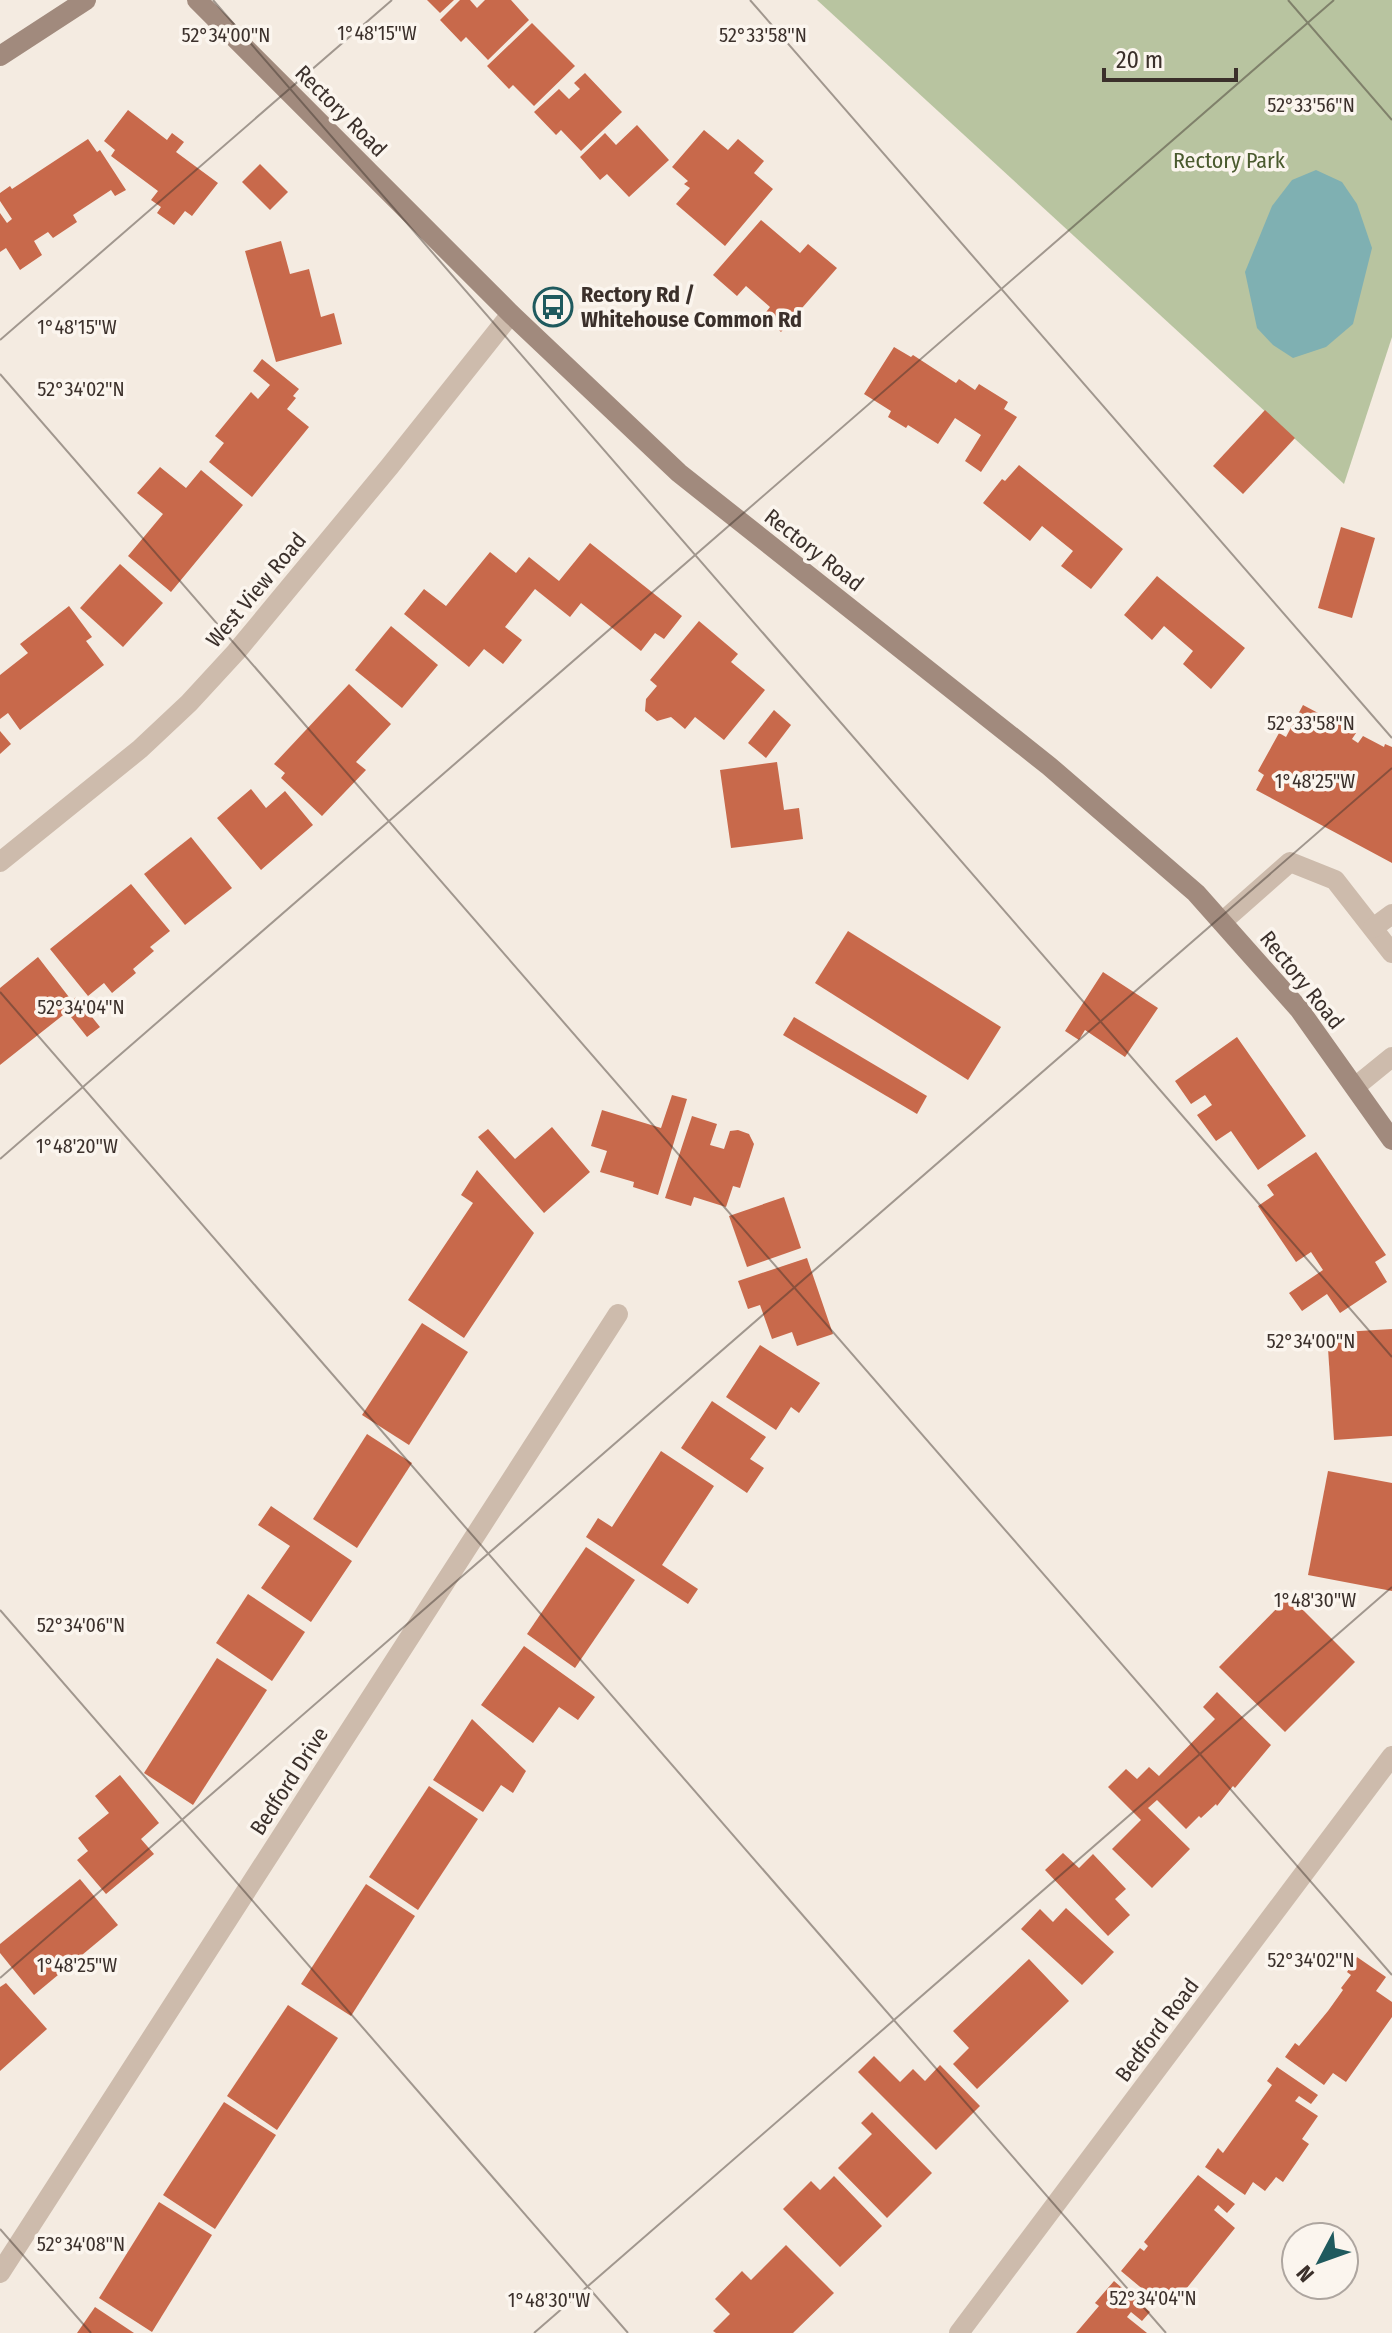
<svg xmlns="http://www.w3.org/2000/svg" width="1392" height="2333" font-family="'Fira Sans Condensed',sans-serif">
<style>
.green{fill:#b8c4a0}
.water{fill:#7fb0b2}
.building{fill:#c8694b}
.lines{fill:none;stroke-linecap:round;stroke-linejoin:round}
.lane{stroke:#cdbbac;stroke-width:20}
.street{stroke:#cdbbac;stroke-width:20}
.secondary{stroke:#a18a7d;stroke-width:20}
.ticks{fill:none;stroke:#3b302b;stroke-width:2;stroke-opacity:0.45}
.labels{text-anchor:middle;dominant-baseline:central;stroke-width:7;stroke-linejoin:round;paint-order:stroke}
.street-label{font-size:22px;fill:#3b302b;stroke:#fbf5ee}
.park-label{font-size:22px;fill:#4a5a2e;stroke:#fbf5ee}
.poi-label{font-size:22px;font-weight:bold;fill:#3b302b;stroke:#fbf5ee;text-anchor:start}
.ticks-label{font-size:20px;text-anchor:middle;fill:#3b302b;stroke:#fbf5ee;stroke-width:7;stroke-linejoin:round;paint-order:stroke}
</style>
<rect width="100%" height="100%" fill="#f4ebe1"/>
<polygon class="green" points="817,0 1392,0 1392,337 1344,484"/>
<polygon class="water" points="1316,170 1342,182 1357,204 1372,248 1353,324 1326,347 1293,358 1273,345 1257,328 1245,272 1272,206 1292,180"/>
<g class="building">
<polygon points="427,0 454,0 440,13"/>
<polygon points="460,0 470,0 477,8 485,0 511,0 529,20 488,60 466,37 461,42 440,20"/>
<polygon points="532,23 575,66 534,106 513,85 509,89 487,66"/>
<polygon points="585,73 622,112 581,151 561,130 556,135 534,112 559,89 569,99 580,89 574,83"/>
<polygon points="128,110 167,140 172,133 184,142 176,152 218,183 192,216 185,211 174,225 157,213 161,207 151,200 158,191 111,156 115,150 104,141"/>
<polygon points="637,125 669,160 629,197 607,174 600,180 580,157 605,133 616,145"/>
<polygon points="704,130 728,150 738,139 764,161 754,173 773,189 725,246 676,204 690,188 684,184 688,181 672,167"/>
<polygon points="88,139 97,152 100,150 126,190 115,196 111,190 73,215 77,222 53,238 48,232 34,241 42,255 20,270 6,248 0,252 0,213 7,223 12,219 0,201 0,193 10,186 12,189"/>
<polygon points="260,164 288,192 270,210 242,182"/>
<polygon points="761,220 800,253 808,244 837,268 781,332 763,316 770,307 746,286 737,296 713,275"/>
<polygon points="281,241 290,274 309,269 321,317 334,313 342,344 276,362 245,251"/>
<polygon points="894,347 911,357 913,355 956,383 959,379 975,390 979,384 1008,402 1004,409 1017,417 981,472 965,461 981,435 955,418 938,444 908,425 906,428 888,417 891,411 864,394"/>
<polygon points="262,359 299,389 293,396 296,398 287,409 309,427 252,497 209,462 224,443 215,436 251,392 258,399 270,385 253,371"/>
<polygon points="1265,410 1295,438 1243,494 1213,466"/>
<polygon points="1019,465 1123,549 1091,589 1061,566 1073,551 1042,526 1030,541 983,503 1002,479 1005,481"/>
<polygon points="160,467 186,488 201,470 243,505 171,592 128,556 163,514 137,493"/>
<polygon points="1341,527 1375,538 1352,618 1318,608"/>
<polygon points="590,543 682,616 664,639 655,633 641,651 581,603 570,617 535,589 505,627 522,640 503,664 484,649 469,667 404,614 424,589 446,606 490,552 516,573 529,557 559,581"/>
<polygon points="120,564 163,603 123,647 80,608"/>
<polygon points="1157,576 1245,648 1211,689 1183,664 1193,651 1164,626 1152,640 1124,615"/>
<polygon points="69,606 92,637 86,641 104,665 20,730 8,713 0,719 0,675 28,653 20,644"/>
<polygon points="699,621 738,654 731,662 765,690 724,740 695,717 685,729 671,717 657,721 645,711 646,699 657,686 650,680"/>
<polygon points="391,626 438,665 402,708 355,670"/>
<polygon points="349,684 391,724 356,762 366,770 322,816 281,778 285,773 274,764"/>
<polygon points="1303,705 1356,733 1352,739 1358,743 1363,736 1384,747 1385,744 1392,747 1392,863 1256,790 1264,775 1258,771 1279,733 1286,737"/>
<polygon points="774,710 791,725 766,758 748,743"/>
<polygon points="0,731 11,744 0,754"/>
<polygon points="777,762 784,810 799,808 803,839 731,848 720,770"/>
<polygon points="251,789 266,808 285,791 313,825 261,870 217,818"/>
<polygon points="191,837 232,888 185,925 144,874"/>
<polygon points="131,884 170,931 150,947 154,951 133,969 136,973 112,993 104,983 88,996 50,949"/>
<polygon points="848,931 1001,1027 968,1080 815,983"/>
<polygon points="38,957 72,1001 76,997 100,1027 87,1037 67,1012 0,1065 0,988"/>
<polygon points="1103,972 1158,1008 1125,1057 1085,1030 1079,1040 1065,1031"/>
<polygon points="794,1017 927,1096 917,1114 783,1035"/>
<polygon points="1237,1037 1306,1136 1258,1170 1231,1131 1216,1141 1197,1115 1212,1105 1205,1095 1191,1104 1175,1081"/>
<polygon points="672,1095 687,1099 658,1195 633,1187 634,1182 600,1172 607,1151 591,1146 602,1110 661,1128"/>
<polygon points="692,1116 717,1124 710,1145 724,1149 730,1131 738,1130 749,1134 754,1144 740,1188 733,1186 726,1207 694,1197 691,1206 665,1198"/>
<polygon points="552,1127 590,1172 544,1213 478,1137 488,1129 515,1159"/>
<polygon points="1316,1152 1386,1255 1375,1262 1387,1282 1340,1313 1327,1294 1302,1311 1289,1293 1323,1270 1311,1252 1296,1262 1258,1206 1274,1195 1267,1185"/>
<polygon points="477,1170 534,1233 464,1338 408,1300 473,1203 461,1195"/>
<polygon points="784,1197 801,1248 747,1267 729,1216"/>
<polygon points="807,1258 833,1334 797,1346 792,1332 772,1339 760,1305 748,1309 738,1281"/>
<polygon points="422,1323 468,1352 409,1445 362,1415"/>
<polygon points="1392,1329 1392,1436 1334,1440 1327,1333"/>
<polygon points="760,1345 820,1383 799,1413 791,1407 776,1430 726,1397"/>
<polygon points="712,1401 766,1437 750,1459 764,1468 747,1493 681,1448"/>
<polygon points="367,1434 412,1463 357,1548 313,1519"/>
<polygon points="661,1451 714,1486 662,1565 698,1589 688,1604 586,1537 598,1518 612,1527"/>
<polygon points="1328,1471 1392,1483 1392,1591 1308,1575"/>
<polygon points="271,1506 352,1561 311,1622 261,1588 290,1546 258,1525"/>
<polygon points="586,1547 635,1580 575,1668 527,1634"/>
<polygon points="248,1594 305,1632 272,1681 216,1643"/>
<polygon points="1289,1596 1355,1662 1285,1732 1219,1667"/>
<polygon points="524,1646 595,1697 578,1720 559,1707 533,1743 481,1705"/>
<polygon points="217,1658 267,1690 193,1805 144,1773"/>
<polygon points="1217,1692 1271,1745 1235,1788 1233,1786 1217,1806 1216,1804 1201,1818 1199,1816 1186,1829 1157,1800 1148,1808 1190,1849 1152,1888 1112,1849 1141,1820 1108,1787 1126,1769 1137,1779 1149,1767 1159,1776 1215,1719 1203,1707"/>
<polygon points="472,1719 526,1771 513,1793 501,1785 483,1812 433,1780"/>
<polygon points="120,1775 159,1823 141,1839 154,1854 106,1894 77,1860 88,1851 78,1838 109,1813 95,1796"/>
<polygon points="429,1786 478,1819 418,1910 369,1877"/>
<polygon points="1063,1853 1079,1868 1093,1854 1126,1889 1115,1899 1130,1915 1108,1936 1045,1870"/>
<polygon points="80,1879 118,1925 34,1995 0,1953 0,1944"/>
<polygon points="366,1884 415,1916 351,2016 301,1984"/>
<polygon points="1066,1908 1114,1952 1082,1985 1021,1929 1040,1909 1053,1922"/>
<polygon points="1357,1957 1386,1977 1376,1991 1392,2002 1392,2017 1346,2082 1333,2073 1324,2085 1285,2057 1295,2043 1299,2046 1328,2011 1343,1990 1341,1988 1351,1975 1347,1972"/>
<polygon points="1029,1959 1069,2001 977,2089 953,2064 969,2048 953,2031"/>
<polygon points="6,1983 47,2029 0,2071 0,1987"/>
<polygon points="288,2005 338,2038 277,2130 227,2096"/>
<polygon points="874,2056 900,2082 913,2069 925,2081 940,2065 980,2106 936,2150 858,2072"/>
<polygon points="1277,2067 1318,2095 1311,2104 1299,2096 1295,2101 1318,2116 1302,2139 1309,2144 1283,2182 1276,2177 1265,2191 1253,2182 1245,2195 1205,2167 1218,2148 1223,2153 1272,2085 1267,2081"/>
<polygon points="224,2102 276,2135 215,2229 163,2195"/>
<polygon points="872,2112 932,2173 887,2218 838,2168 872,2134 861,2123"/>
<polygon points="1198,2175 1235,2204 1227,2213 1218,2205 1214,2210 1235,2228 1178,2299 1167,2289 1157,2301 1121,2271 1140,2248 1144,2251 1148,2246 1144,2242"/>
<polygon points="834,2176 882,2226 840,2267 783,2209 811,2181 820,2190"/>
<polygon points="159,2202 212,2235 152,2332 99,2298"/>
<polygon points="786,2245 834,2293 793,2333 716,2333 713,2331 730,2314 715,2299 742,2271 751,2280"/>
<polygon points="1114,2281 1150,2312 1142,2321 1131,2312 1127,2317 1147,2333 1076,2333 1099,2306 1095,2303"/>
<polygon points="95,2307 134,2333 77,2333"/>
</g>
<g class="lines">
<g class="lane">
<polyline points="1222,922 1290,862 1335,880 1392,953"/>
<polyline points="1373,928 1392,914"/>
<polyline points="1355,1087 1392,1057"/>
</g>
<g class="street">
<polyline points="0,862 140,749 189,703 236,652 390,466 511,314"/>
<polyline points="0,2273 618,1314"/>
<polyline points="959,2333 1392,1756"/>
</g>
<g class="secondary">
<polyline points="197,0 511,314 679,473 1049,766 1196,893 1299,1009 1392,1140"/>
<polyline points="0,56 86,0"/>
</g>
</g>
<path class="ticks" d="M213,0L1392,1357M750,0L1392,738M1288,0L1392,120M0,340L392,0M0,374L1392,1975M0,992L1166,2333M0,1159L1334,0M0,1610L628,2333M0,1978L1392,768M0,2229L91,2333M534,2333L1392,1587"/>
<defs>
<symbol id="bus-ring" viewBox="-11 -11 22 22"><circle r="9.5" fill="#fbf5ee" stroke="#1f5a5e" stroke-width="1.5"/><path d="M-5-6H5V4H4V6H2V4H-2V6H-4V4H-5ZM-3.5-4V0h7V-4ZM-3.5 1.2v1.5H-2V1.2ZM2 1.2v1.5H3.5V1.2Z" fill="#1f5a5e"/></symbol>
</defs>
<g fill-rule="evenodd">
<use href="#bus-ring" x="531" y="285" width="44" height="44"/>
</g>
<g class="labels">
<g class="street-label">
<text transform="translate(341 111) rotate(45)">Rectory Road</text>
<text transform="translate(814 550) rotate(38)">Rectory Road</text>
<text transform="translate(256 590) rotate(-50)">West View Road</text>
<text transform="translate(1302 980) rotate(51)">Rectory Road</text>
<text transform="translate(289 1781) rotate(-57)">Bedford Drive</text>
<text transform="translate(1157 2030) rotate(-53)">Bedford Road</text>
</g>
<g class="park-label">
<text x="1229" y="160">Rectory Park</text>
</g>
<g class="poi-label">
<text x="581" y="294">Rectory Rd /<tspan x="581" dy="25">Whitehouse Common Rd</tspan></text>
</g>
</g>
<g class="ticks-label">
<text x="377" y="40">1°48'15"W</text>
<text x="226" y="42">52°34'00"N</text>
<text x="763" y="42">52°33'58"N</text>
<text x="1311" y="112">52°33'56"N</text>
<text x="77" y="334">1°48'15"W</text>
<text x="81" y="396">52°34'02"N</text>
<text x="1311" y="730">52°33'58"N</text>
<text x="1315" y="788">1°48'25"W</text>
<text x="81" y="1014">52°34'04"N</text>
<text x="77" y="1153">1°48'20"W</text>
<text x="1311" y="1348">52°34'00"N</text>
<text x="1315" y="1607">1°48'30"W</text>
<text x="81" y="1632">52°34'06"N</text>
<text x="1311" y="1967">52°34'02"N</text>
<text x="77" y="1972">1°48'25"W</text>
<text x="81" y="2251">52°34'08"N</text>
<text x="1153" y="2305">52°34'04"N</text>
<text x="549" y="2307">1°48'30"W</text>
</g>
<g transform="translate(1320 2261) rotate(229)"><circle r="38" fill="#fbf5ee" stroke="#aea6a0" stroke-width="2"/>
<path d="M0-6L14 30L0 20L-14 30Z" fill="#1f5a5e"/>
<text y="-12" font-size="22" font-weight="bold" text-anchor="middle" fill="#3b302b">N</text>
</g>
<path d="M1104 68v12h132v-12" fill="none" stroke="#3b302b" stroke-width="4"/>
<text x="1116" y="68" font-size="24" fill="#3b302b" stroke="#fbf5ee" stroke-width="6" paint-order="stroke">20 m</text>
</svg>
